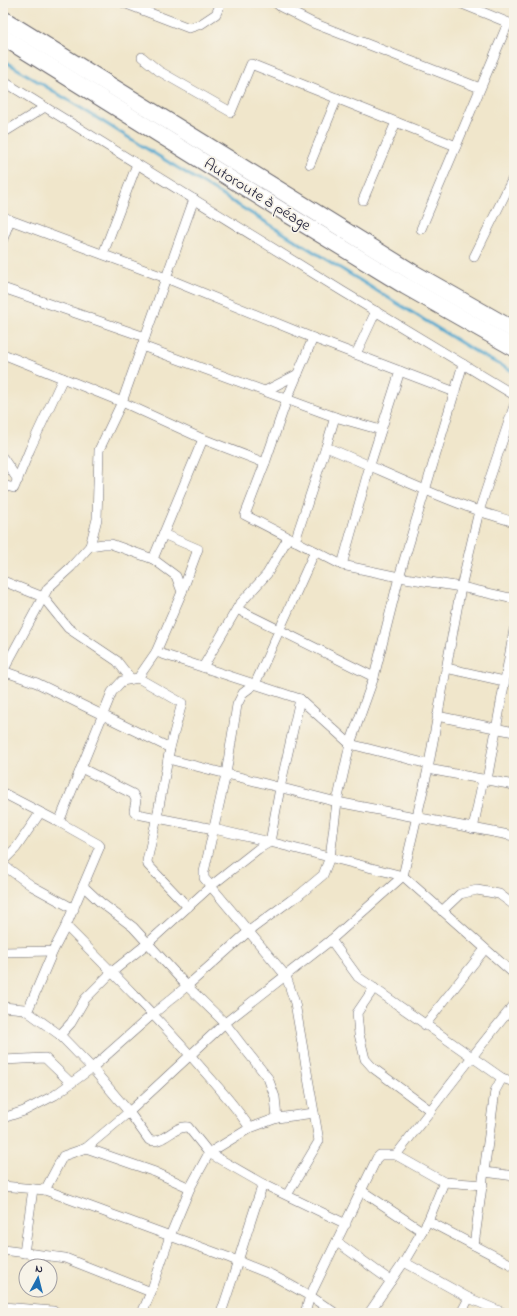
<svg xmlns="http://www.w3.org/2000/svg" width="517" height="1316" font-family="'Indie Flower',sans-serif">
<style>
.lines{fill:none;stroke-linecap:round;stroke-linejoin:round}
.stream{stroke:#53a7ce;stroke-width:3}
.street-casing{stroke:#6a676d;stroke-width:10}
.highway-casing{stroke:#6a676d;stroke-width:18}
.street{stroke:#fff;stroke-width:9}
.highway{stroke:#fff;stroke-width:16}
.labels{text-anchor:middle;dominant-baseline:central;stroke-width:3.5;stroke-linejoin:round;paint-order:stroke}
.street-label{font-size:16px;fill:#22223b;stroke:#f7f3e8}
</style>
<rect width="100%" height="100%" fill="#f7f3e8"/>
<filter id="ink" filterUnits="userSpaceOnUse"><feTurbulence type="fractalNoise" baseFrequency=".025" numOctaves="2"/><feDisplacementMap in="SourceGraphic" scale="8" xChannelSelector="R" yChannelSelector="G"/><feConvolveMatrix kernelMatrix="1 2 1 2 8 2 1 2 1" color-interpolation-filters="sRGB"/></filter>
<filter id="wash" filterUnits="userSpaceOnUse"><feTurbulence type="fractalNoise" baseFrequency=".012" numOctaves="4" result="noise"/><feDisplacementMap in="SourceGraphic" scale="16" xChannelSelector="R" yChannelSelector="G"/><feGaussianBlur stdDeviation="0.9" result="paint"/><feColorMatrix in="noise" values="0 0 0 0 0 0 0 0 0 0 0 0 0 0 0 0 0 1.4 0 .05"/><feComposite in="paint" operator="in"/></filter>
<g filter="url(#wash)">
<rect width="100%" height="100%" fill="#f0e6cb"/>
<g class="lines">
<polyline class="stream" points="3,60 481,355 514,372"/>
</g>
</g>
<g filter="url(#ink)">
<g class="lines">
<defs>
<g id="street">
<polyline points="124,3 189,28 201,24 216,14 221,3"/>
<polyline points="276,3 281,7 313,23 480,88"/>
<polyline points="460,3 514,25"/>
<polyline points="142,57 159,71 231,112 251,64 456,146"/>
<polyline points="3,81 342,291 514,395"/>
<polyline points="3,133 45,107"/>
<polyline points="310,164 337,98"/>
<polyline points="363,200 396,122"/>
<polyline points="3,216 10,220 166,278 313,338 455,392"/>
<polyline points="421,229 508,23"/>
<polyline points="3,239 10,220"/>
<polyline points="103,254 137,164"/>
<polyline points="474,257 514,176"/>
<polyline points="3,288 145,337"/>
<polyline points="313,338 287,399 265,463 245,515 342,565 399,577 461,587 514,599"/>
<polyline points="142,346 335,417"/>
<polyline points="3,354 122,402 203,439 265,463"/>
<polyline points="356,354 376,311"/>
<polyline points="265,391 298,374"/>
<path d="M381,430L335,417L326,447C377,468 427,493 479,511C490,515 502,518 514,522"/>
<polyline points="3,458 18,480"/>
<polyline points="3,485 14,488 30,449 63,378"/>
<polyline points="163,534 198,549 182,592"/>
<polyline points="295,541 326,447"/>
<polyline points="90,546 103,544 111,544 153,559"/>
<polyline points="342,565 370,465 400,371"/>
<polyline points="3,581 43,597 68,628 117,661 131,679"/>
<polyline points="237,609 374,677"/>
<polyline points="156,652 300,699 350,744 428,764"/>
<polyline points="203,667 239,605 267,574 288,538"/>
<polyline points="446,668 504,681"/>
<polyline points="3,671 48,588 71,567 90,546 97,519 99,450 122,402 194,199"/>
<polyline points="3,671 37,683 170,748"/>
<polyline points="138,678 182,703 170,748 158,812 147,861 148,865 188,907"/>
<polyline points="437,716 514,732"/>
<polyline points="168,759 337,802 514,836"/>
<polyline points="81,768 133,794 136,800 134,811 137,814 214,829 270,842 403,876 514,974"/>
<polyline points="428,769 514,785"/>
<polyline points="487,780 514,630"/>
<polyline points="3,793 59,822 112,692 122,681 138,678 156,652 182,592 176,576 153,559 203,439"/>
<polyline points="473,829 483,779"/>
<polyline points="3,861 16,848 40,813"/>
<polyline points="3,865 32,886 74,909"/>
<polyline points="83,886 100,902 133,927 187,986 225,1023 241,1044 268,1078 275,1097 277,1118 250,1128 209,1153 190,1188 170,1236 151,1292 142,1313"/>
<polyline points="442,911 460,894 477,890 499,894 514,905"/>
<path d="M66,926C113,973 160,1020 204,1071C220,1089 236,1107 250,1128"/>
<polyline points="331,940 358,977 502,1078 514,1082"/>
<polyline points="3,952 53,951 66,926 100,846 98,844 59,822"/>
<polyline points="374,988 357,1013 359,1034 365,1059 373,1068 431,1111"/>
<path d="M3,1007L24,1009L60,1035L92,1068L129,1112L149,1140C163,1145 174,1125 188,1127L209,1153L263,1184L346,1224"/>
<polyline points="28,1010 53,951"/>
<polyline points="425,1025 485,949"/>
<polyline points="60,1035 71,1023 85,999 112,972 148,943 211,886 258,849 270,842 280,788 300,699"/>
<polyline points="3,1060 45,1058 71,1083"/>
<polyline points="3,1118 24,1111 55,1095 92,1068 153,1014 187,986 249,931 291,900 298,896 323,875 330,857 337,802 350,744 374,677 399,577 463,364"/>
<polyline points="277,1118 314,1113"/>
<polyline points="86,1148 155,1172 190,1188"/>
<path d="M396,1155C435,1105 473,1054 514,1005"/>
<polyline points="485,1172 514,1176"/>
<polyline points="3,1186 45,1190 230,1258 272,1275 310,1296 335,1313"/>
<polyline points="45,1190 63,1156 86,1148 129,1112 225,1023 331,940 403,876 428,769 461,587 479,511 514,406"/>
<polyline points="362,1191 422,1231"/>
<polyline points="287,1195 319,1141 295,1003 286,976 204,878 204,872 226,774 237,705 243,693 255,684 315,551"/>
<polyline points="428,1221 514,1266"/>
<polyline points="337,1242 391,1281"/>
<polyline points="474,1245 495,1091 502,1078"/>
<polyline points="3,1250 65,1258 151,1292"/>
<polyline points="24,1253 33,1189"/>
<polyline points="404,1262 469,1298 504,1313"/>
<polyline points="3,1307 53,1311 58,1313"/>
<path d="M221,1313C236,1270 248,1227 263,1184"/>
<polyline points="305,1313 310,1296 377,1158 380,1155 396,1155 444,1182 483,1185"/>
<polyline points="369,1313 404,1262 428,1221 444,1182"/>
<polyline points="461,1313 469,1298"/>
</g>
<g id="highway">
<polyline points="3,19 412,272 514,330"/>
<polyline points="3,37 284,212 405,286 514,348"/>
</g>
</defs>
<use href="#street" class="street-casing"/>
<use href="#highway" class="highway-casing"/>
<use href="#street" class="street"/>
<use href="#highway" class="highway"/>
</g>
</g>
<g class="labels">
<g class="street-label">
<text transform="translate(257 195) rotate(32)">Autoroute à péage</text>
</g>
</g>
<rect width="517" height="1316" fill="none" stroke="#f7f3e8" stroke-width="16"/>
<g transform="translate(38 1278) rotate(7)"><circle r="19" fill="#f7f3e8" stroke="#a29fa3"/>
<path d="M0-3L7 15L0 10L-7 15Z" fill="#1f6fb2"/>
<text y="-6" font-size="11" font-weight="bold" text-anchor="middle" fill="#22223b">N</text>
</g>
</svg>
